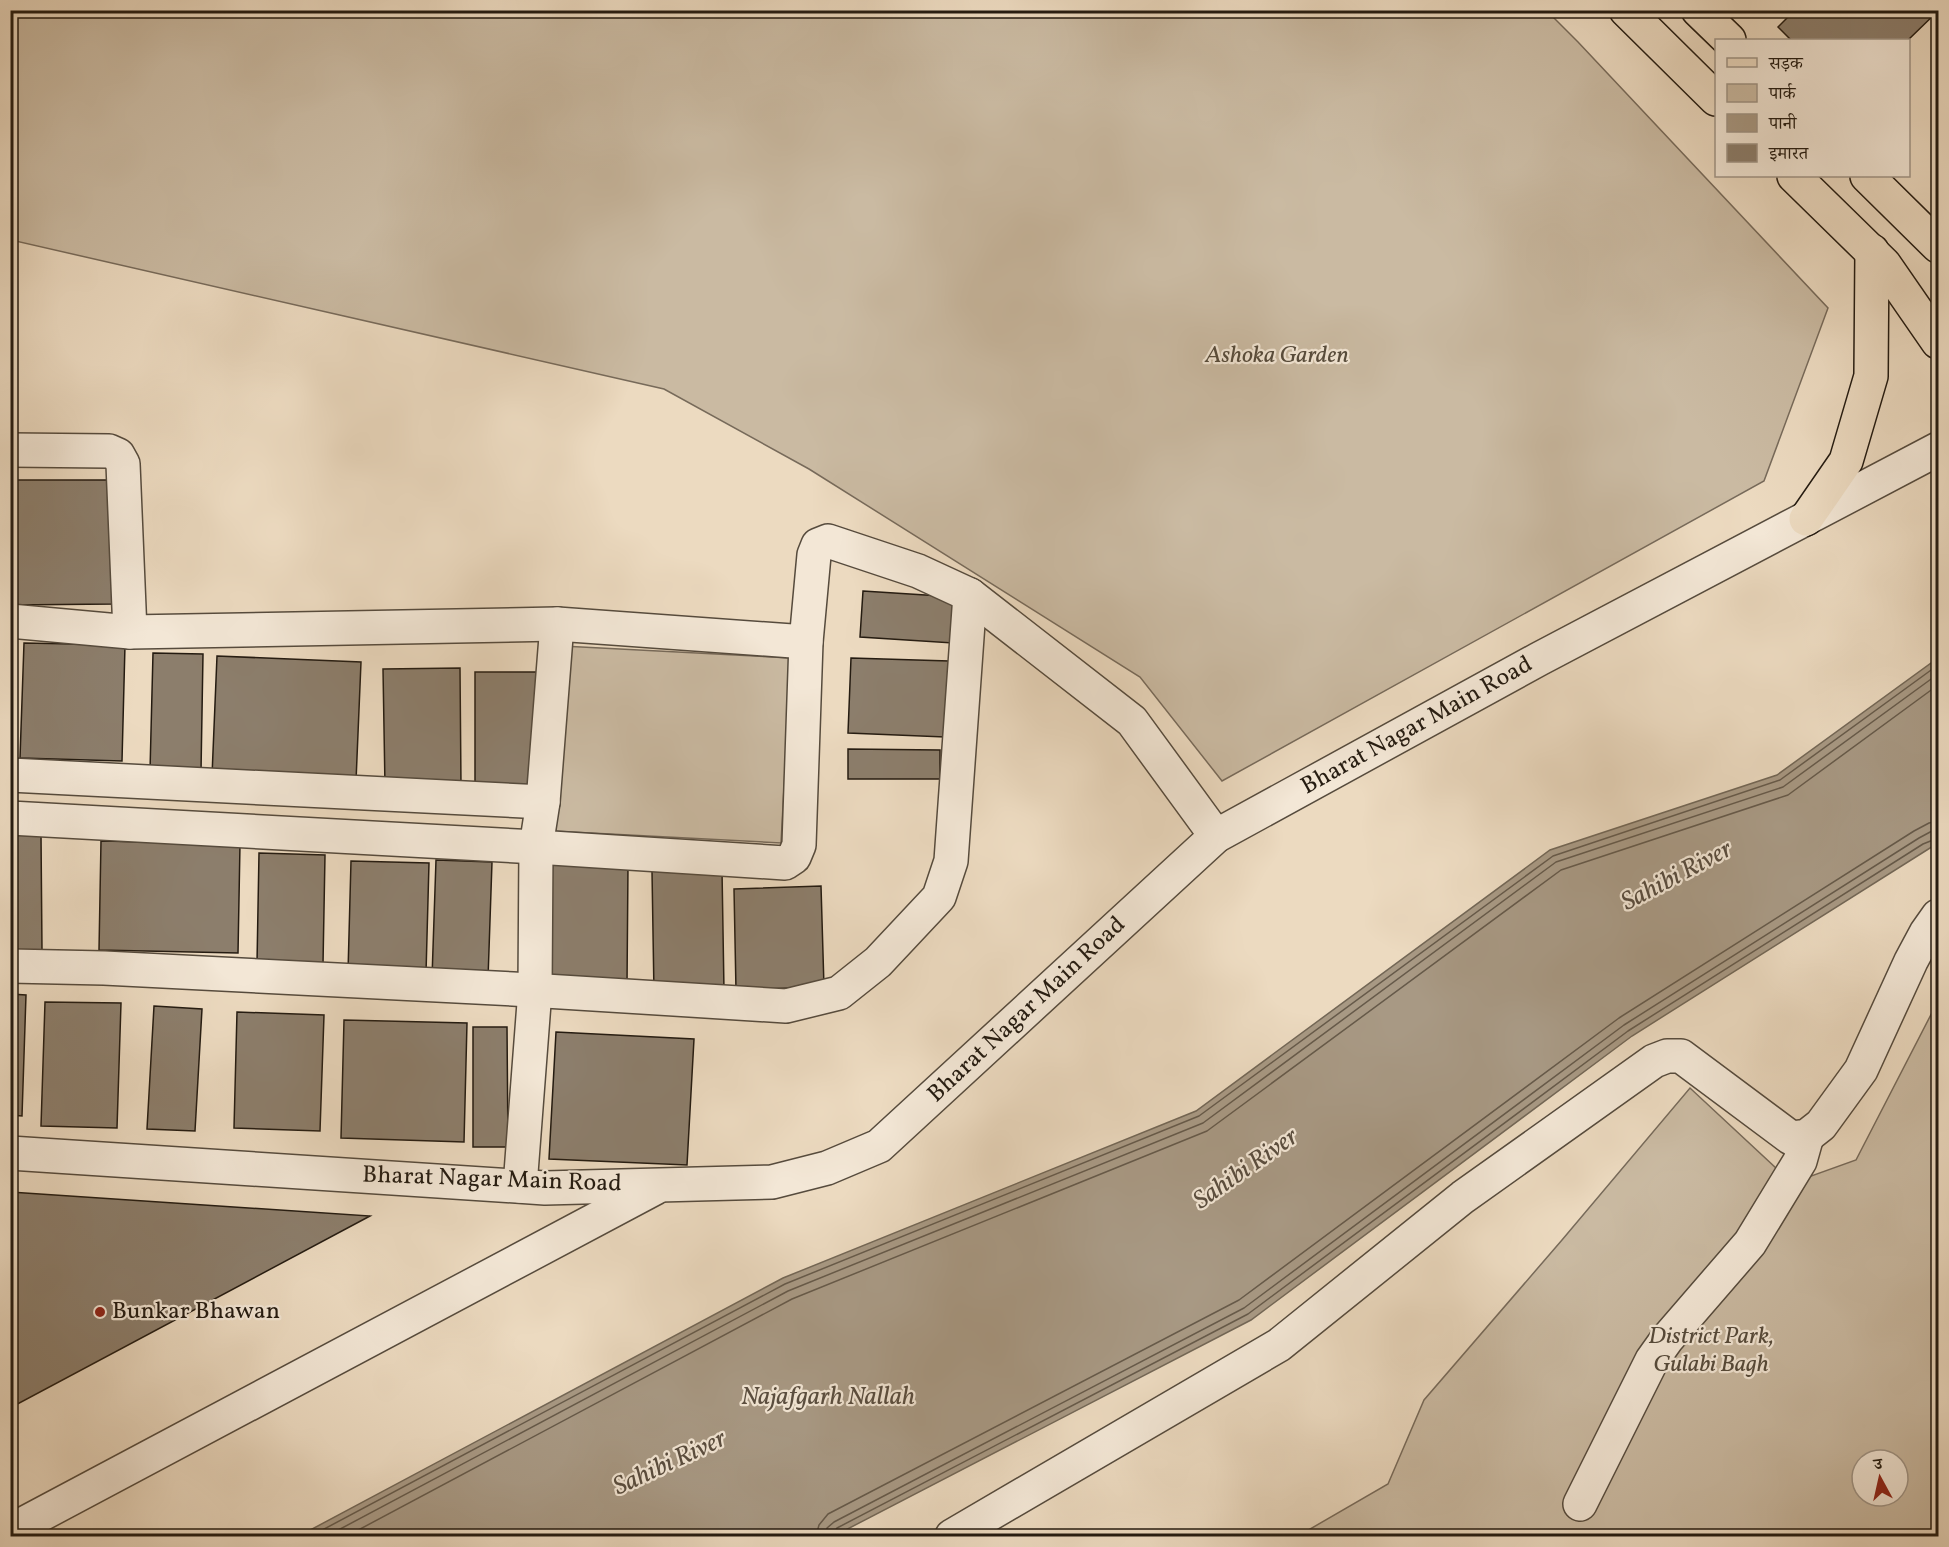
<svg xmlns="http://www.w3.org/2000/svg" width="1949" height="1547" font-family="Vollkorn,'Noto Serif Devanagari',serif">
<style>
.green{fill:#cabaa2;stroke:#776a5a;stroke-width:1.5;fill-rule:evenodd}
.water{fill:#a89984;stroke:#736756;stroke-width:1.5}
.lines{fill:none;stroke-linecap:round;stroke-linejoin:round}
.shore{stroke:#665a4a;stroke-width:1.5}
.building{fill:#8c7e6c;stroke:#241b11;stroke-width:1.5}
.minor-casing{stroke:#564b3d;stroke-width:36}
.major-casing{stroke:#241b11;stroke-width:36}
.minor{stroke:#f3e7d6;stroke-width:33}
.major{stroke:#ecdac0;stroke-width:33}
.poi-dot{fill:#8f2418;stroke:#f3e7d6;stroke-width:2}
.labels{text-anchor:middle;dominant-baseline:central;stroke-width:4.5;stroke-linejoin:round;paint-order:stroke}
.park-label{font-size:24px;font-style:italic;fill:#564b3c;stroke:#f3e7d6}
.street-label{font-size:24px;fill:#241b11;stroke:#f3e7d6}
.poi-label{font-size:24px;fill:#241b11;stroke:#f3e7d6;text-anchor:start}
.water-label{font-size:26px;font-style:italic;fill:#594d3f;stroke:#f3e7d6}
</style>
<rect width="100%" height="100%" fill="#ecdac0"/>
<filter id="stains"><feTurbulence type="fractalNoise" baseFrequency=".00333" numOctaves="4"/><feColorMatrix values="0 0 0 0 .2 0 0 0 0 .09 0 0 0 0 .02 0 0 0 .5 -.17"/></filter>
<radialGradient id="worn" r=".72"><stop offset=".6" stop-color="#630" stop-opacity="0"/><stop offset="1" stop-color="#630" stop-opacity=".3"/></radialGradient>
<g class="green">
<polygon points="1547,11 1578,42 1828,308 1764,481 1222,781 1140,677 809,469 664,389 11,240 11,11"/>
<polygon points="562,646 791,658 781,843 552,831"/>
<path d="M1938,1001V1536H1298L1388,1484L1424,1400L1562,1240L1690,1088L1792,1183L1856,1160ZM1862,1460H1898V1496H1862Z"/>
</g>
<polygon class="water" points="1938,658 1938,843 1632,1036 1251,1320 834,1536 299,1536 783,1278 1196,1111 1550,850 1777,775"/>
<g class="lines">
<g class="shore">
<polyline points="311,1536 785,1284 1199,1116 1553,856 1780,780 1938,665"/>
<polyline points="327,1536 788,1291 1203,1123 1556,862 1783,787 1938,674"/>
<polyline points="347,1536 792,1299 1207,1131 1561,870 1788,795 1938,685"/>
<polyline points="816,1536 819,1525 828,1514 1239,1300 1619,1018 1914,831 1929,823 1938,821"/>
<polyline points="826,1536 827,1528 834,1522 1244,1308 1624,1025 1919,838 1932,831 1938,830"/>
<polyline points="833,1536 834,1532 837,1528 1248,1314 1628,1031 1923,844 1938,838"/>
</g>
</g>
<g class="building">
<polygon points="1795,10 1938,10 1938,11 1908,40 1791,40 1778,27"/>
<polygon points="10,480 112,480 113,604 10,605"/>
<polygon points="863,591 956,597 953,643 860,637"/>
<polygon points="24,643 125,645 122,761 20,758"/>
<polygon points="153,653 203,654 201,772 150,771"/>
<polygon points="217,656 361,662 356,781 212,776"/>
<polygon points="851,658 949,661 945,737 848,733"/>
<polygon points="460,668 461,786 385,787 383,669"/>
<polygon points="475,672 538,672 538,794 475,793"/>
<polygon points="848,749 940,750 940,779 848,779"/>
<polygon points="10,835 41,835 42,950 10,951"/>
<polygon points="101,841 240,844 238,953 99,950"/>
<polygon points="259,853 325,855 323,964 257,963"/>
<polygon points="436,860 492,862 488,979 432,978"/>
<polygon points="351,861 429,863 426,973 348,972"/>
<polygon points="550,864 628,865 627,985 549,985"/>
<polygon points="722,870 724,991 654,993 652,871"/>
<polygon points="821,886 824,987 736,990 734,889"/>
<polygon points="10,994 26,995 22,1116 10,1115"/>
<polygon points="45,1002 121,1003 117,1128 41,1126"/>
<polygon points="154,1006 202,1009 195,1131 147,1129"/>
<polygon points="237,1012 324,1015 320,1131 234,1128"/>
<polygon points="344,1020 467,1023 464,1142 341,1138"/>
<polygon points="473,1027 507,1027 508,1147 473,1147"/>
<polygon points="556,1032 694,1039 687,1165 549,1159"/>
<polygon points="10,1192 370,1216 10,1408"/>
</g>
<g class="lines">
<defs>
<g id="minor">
<polyline points="10,450 109,451 118,455 123,464 130,632"/>
<polyline points="10,621 130,632 557,624 806,642"/>
<polyline points="10,775 543,802"/>
<polyline points="10,818 536,847 785,863 794,857 799,845 806,642 814,555 818,545 828,541 918,571 970,595 1132,721 1216,836"/>
<polyline points="10,966 104,968 513,989 786,1006 839,993 878,962 939,897 951,861 970,595"/>
<polyline points="10,1153 545,1188 772,1182 827,1168 879,1146 1216,836 1539,659 1938,449"/>
<polyline points="520,1186 535,990 536,847 543,802 557,624"/>
<polyline points="1580,1504 1652,1360 1667,1339 1750,1243 1800,1161 1807,1136"/>
<polyline points="10,1531 655,1188"/>
<polyline points="952,1536 1279,1345 1463,1197 1654,1061 1667,1056 1681,1056 1791,1138 1807,1136 1821,1125 1861,1070 1911,961 1926,933 1938,916"/>
</g>
<g id="major">
<polyline points="1626,10 1716,99"/>
<polyline points="1698,10 1729,40"/>
<polyline points="1794,176 1884,264 1938,342"/>
<polyline points="1867,176 1938,246"/>
<polyline points="1806,519 1846,461 1871,376 1872,251"/>
</g>
</defs>
<use href="#minor" class="minor-casing"/>
<use href="#major" class="major-casing"/>
<use href="#minor" class="minor"/>
<use href="#major" class="major"/>
</g>
<circle class="poi-dot" cx="100" cy="1312" r="6"/>
<g class="labels">
<g class="park-label">
<text x="1277" y="356">Ashoka Garden</text>
<text x="1711" y="1337">District Park,<tspan x="1711" dy="28">Gulabi Bagh</tspan></text>
</g>
<g class="street-label">
<text transform="translate(1417 726) rotate(-29)">Bharat Nagar Main Road</text>
<text transform="translate(1027 1010) rotate(-43)">Bharat Nagar Main Road</text>
<text transform="translate(492 1180) rotate(2)">Bharat Nagar Main Road</text>
</g>
<g class="poi-label">
<text x="112" y="1312">Bunkar Bhawan</text>
</g>
<g class="water-label">
<text transform="translate(1677 876) rotate(-28)">Sahibi River</text>
<text transform="translate(1246 1169) rotate(-35)">Sahibi River</text>
<text x="828" y="1397">Najafgarh Nallah</text>
<text transform="translate(670 1463) rotate(-25)">Sahibi River</text>
</g>
</g>
<rect width="1949" height="1547" fill="none" stroke="#ecdac0" stroke-width="36"/>
<rect x="12" y="12" width="1925" height="1523" fill="none" stroke="#241b11" stroke-width="3"/>
<rect x="18" y="18" width="1913" height="1511" fill="none" stroke="#241b11" stroke-width="1.5"/>
<rect x="1715" y="39" width="195" height="138" fill="#f3e7d6" stroke="#a09587" stroke-width="1.5"/>
<rect x="1727" y="58" width="30" height="9" fill="#ecdac0" stroke="#a09587" stroke-width="1.5"/>
<text x="1769" y="69" font-size="18" fill="#241b11">सड़क</text>
<rect x="1727" y="84" width="30" height="18" fill="#cabaa2" stroke="#a09587" stroke-width="1.5"/>
<text x="1769" y="99" font-size="18" fill="#241b11">पार्क</text>
<rect x="1727" y="114" width="30" height="18" fill="#a89984" stroke="#a09587" stroke-width="1.5"/>
<text x="1769" y="129" font-size="18" fill="#241b11">पानी</text>
<rect x="1727" y="144" width="30" height="18" fill="#8c7e6c" stroke="#a09587" stroke-width="1.5"/>
<text x="1769" y="159" font-size="18" fill="#241b11">इमारत</text>
<g transform="translate(1880 1478) rotate(352)"><circle r="28" fill="#f3e7d6" stroke="#a09587" stroke-width="1.5"/>
<path d="M0-4.5L10 22L0 15L-10 22Z" fill="#8f2418"/>
<text y="-9" font-size="16" font-weight="bold" text-anchor="middle" fill="#241b11">उ</text>
</g>
<rect width="100%" height="100%" filter="url(#stains)"/>
<rect width="100%" height="100%" fill="url(#worn)"/>
</svg>
